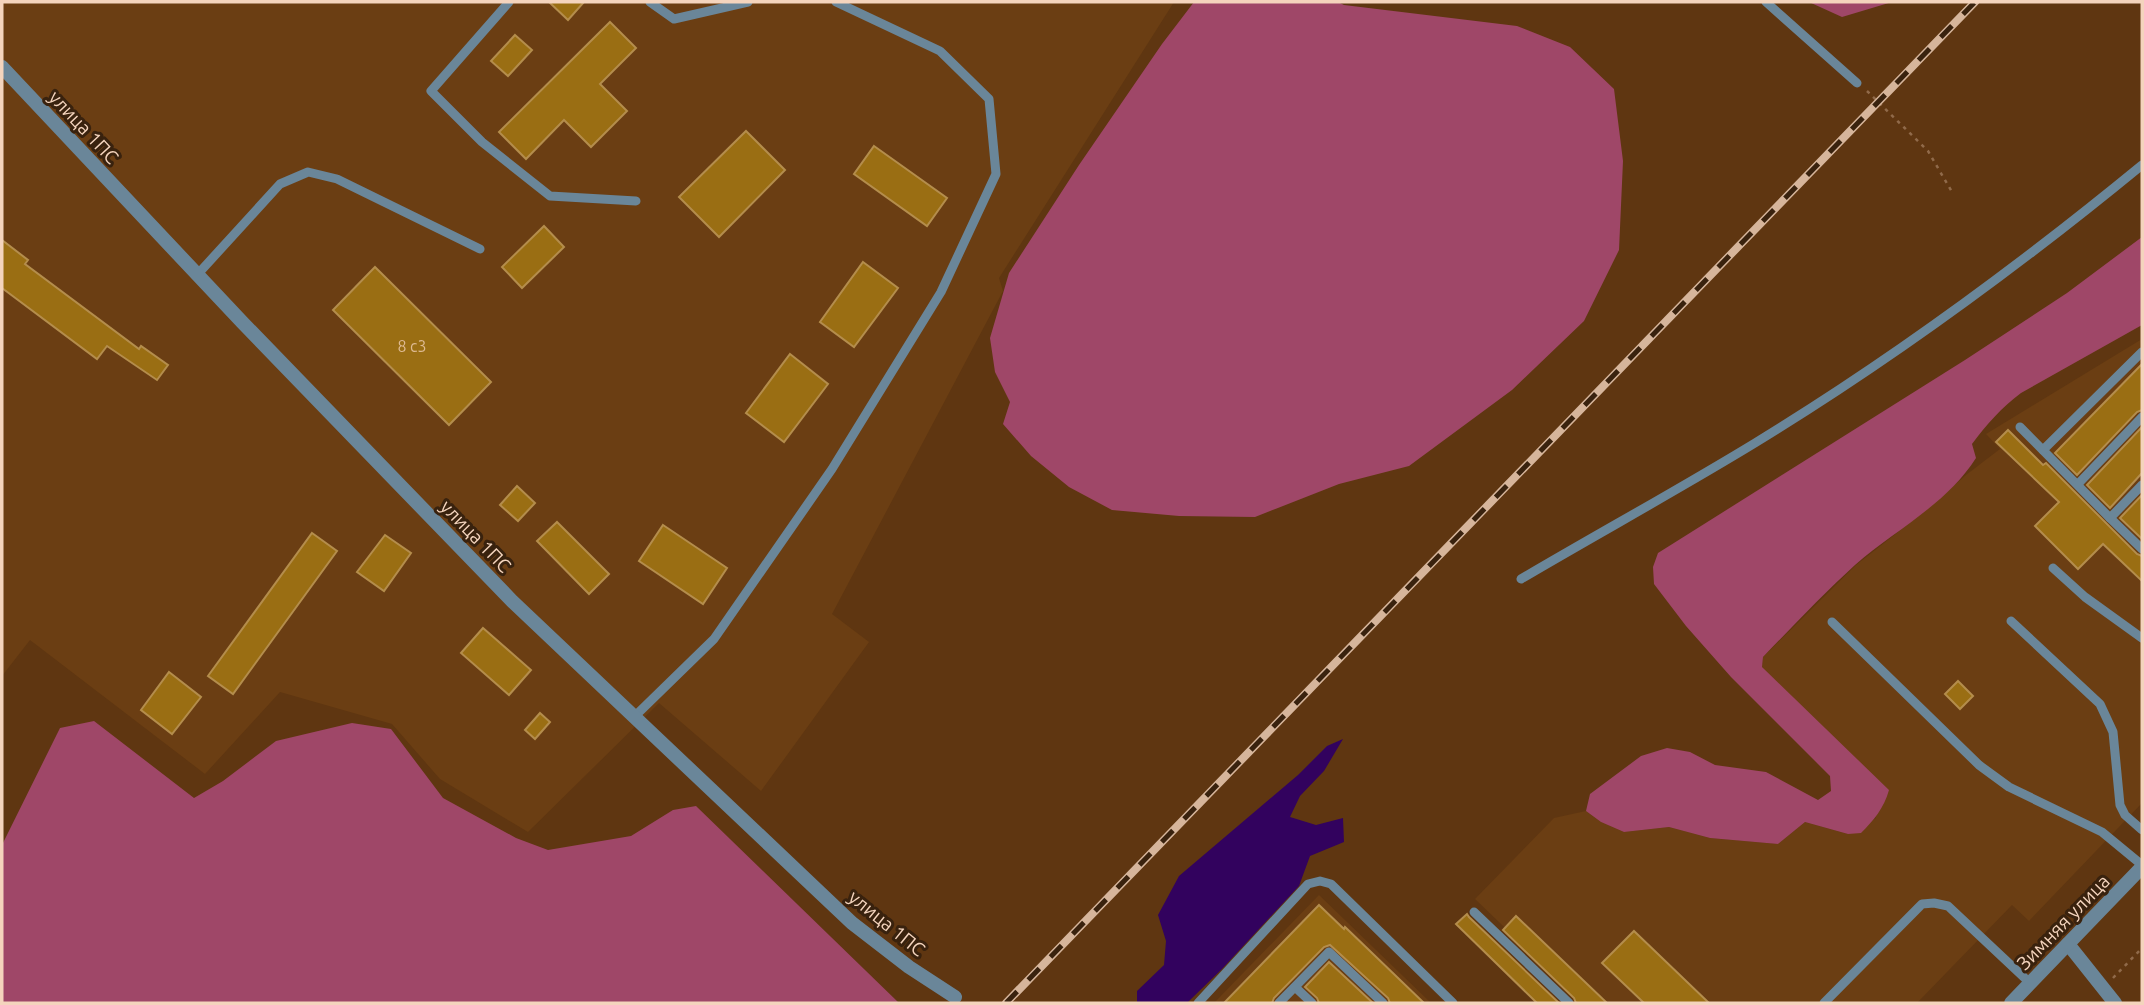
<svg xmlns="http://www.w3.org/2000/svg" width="2144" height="1005" font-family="Ubuntu,sans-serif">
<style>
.built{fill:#6b3e13}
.green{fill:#9f4768}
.water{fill:#32025e}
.building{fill:#9a6e13;stroke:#b48d4c;stroke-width:2}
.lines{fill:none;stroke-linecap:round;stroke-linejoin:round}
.path{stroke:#906a4a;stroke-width:2.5;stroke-dasharray:3.5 5;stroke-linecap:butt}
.service{stroke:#6a8699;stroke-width:9}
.minor{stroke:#6a8699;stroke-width:14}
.tertiary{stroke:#6a8699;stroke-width:14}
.rail-casing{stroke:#d6b59b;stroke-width:8}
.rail{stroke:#39220e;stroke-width:5;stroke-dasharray:16;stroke-linecap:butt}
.labels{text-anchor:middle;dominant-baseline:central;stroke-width:6;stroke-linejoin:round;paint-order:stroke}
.number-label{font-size:16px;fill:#deba92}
.street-label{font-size:19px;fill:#f4d4bd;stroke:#39220e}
</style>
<rect width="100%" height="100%" fill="#5f3611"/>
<g class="built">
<polygon points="2,2 1174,2 999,278 1003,291 832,614 869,642 761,791 659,703 528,832 440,779 392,724 280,692 205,774 30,640 2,676"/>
<polygon points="2142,339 2142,803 2029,921 2012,905 1917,1003 1583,1003 1475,899 1554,818 1586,811 1601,822 1624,832 1669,827 1710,838 1778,844 1805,822 1848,834 1876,818 1762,667 1763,657 1856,565 1921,514 1966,475 2000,449 1986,434"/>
<polygon points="1319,895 1431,1003 1214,1003"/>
</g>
<g class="green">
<polygon points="1194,2 1338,2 1344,5 1517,26 1570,47 1614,89 1623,161 1619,250 1584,321 1512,390 1409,466 1339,484 1255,517 1179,516 1112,510 1069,487 1031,456 1003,424 1010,402 995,372 990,338 1009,273 1079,165 1162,44"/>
<polygon points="1809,2 1892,2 1842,17"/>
<path d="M2142,237V325L2021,393C2002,407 1986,425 1972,444L1976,458C1947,504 1895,530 1855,565C1823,594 1793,626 1763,657L1762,667L1889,790C1884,808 1874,820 1861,833L1848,834L1805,822L1778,844L1710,838L1669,827L1624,832L1601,822L1586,811L1590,794L1641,756L1667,748L1690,752L1715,765L1766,772L1818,800L1831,791L1830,776L1731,677L1686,626L1654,584L1653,567L1658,553L1965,360L2067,293Z"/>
<polygon points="94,721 194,798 223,781 276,741 352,723 391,729 443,798 516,838 548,850 631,836 673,810 696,806 899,1003 2,1003 2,845 60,728"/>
</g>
<polygon class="water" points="1343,739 1324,771 1300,796 1290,817 1316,825 1343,818 1344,842 1310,856 1299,886 1222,969 1187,1003 1137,1003 1137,991 1164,965 1166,941 1158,915 1179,876 1298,775 1327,746"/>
<g class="building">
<polygon points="549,2 584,2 568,20"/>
<polygon points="610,22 636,48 600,84 627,111 591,147 564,120 526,159 499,132"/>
<polygon points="515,35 532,50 508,76 491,61"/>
<polygon points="746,131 785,170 719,237 679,197"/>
<polygon points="874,146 947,198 927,226 854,174"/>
<polygon points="544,226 564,247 522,288 502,267"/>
<polygon points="2,240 28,260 25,264 139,349 141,346 168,365 157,380 107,346 97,359 2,288"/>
<polygon points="863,262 898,288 854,347 820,322"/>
<polygon points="375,267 491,382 449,425 333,310"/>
<polygon points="790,354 828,384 784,442 746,413"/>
<polygon points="2142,364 2142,410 2137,412 2077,475 2055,453"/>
<polygon points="2142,427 2142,473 2110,508 2087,485"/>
<polygon points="2008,430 2043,465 2046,463 2137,554 2142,556 2142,581 2103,544 2078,569 2035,526 2059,502 1996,442"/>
<polygon points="517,486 535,503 518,521 500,505"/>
<polygon points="2142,495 2142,539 2120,518"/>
<polygon points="557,522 609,574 589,594 537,541"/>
<polygon points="663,525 727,568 703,604 639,561"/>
<polygon points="312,533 337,551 233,694 208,676"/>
<polygon points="385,535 411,553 384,591 357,572"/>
<polygon points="483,628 531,670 509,695 461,653"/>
<polygon points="169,672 201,697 172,734 141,710"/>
<polygon points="1958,681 1973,696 1960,709 1945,694"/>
<polygon points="540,713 550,722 535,739 525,730"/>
<polygon points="1319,905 1344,929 1345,927 1424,1003 1390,1003 1388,998 1330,945 1324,947 1274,998 1272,1003 1224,1003"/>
<polygon points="1467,914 1469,917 1559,1003 1537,1003 1456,924"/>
<polygon points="1516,916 1607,1003 1576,1003 1574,998 1503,930"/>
<polygon points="1634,931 1709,1003 1644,1003 1602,963"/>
<polygon points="1329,962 1373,1003 1319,1003 1317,998 1305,987"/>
</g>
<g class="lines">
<g class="path">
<polyline points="1867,91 1928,151 1952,192"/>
<polyline points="2113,978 2142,948"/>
</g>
<g class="service">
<polyline points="509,2 431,91 482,142 550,196 636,201"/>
<polyline points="650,2 674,19 748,2"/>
<polyline points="1766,2 1857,83"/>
<polyline points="197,275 280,184 308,172 337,179 480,249"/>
<polyline points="2020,427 2110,518"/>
<polyline points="2043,450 2142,352"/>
<polyline points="2078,484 2142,417"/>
<polyline points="2142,485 2110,518 2142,549"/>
<polyline points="2053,568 2085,597 2142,638"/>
<path d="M1521,579C1599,533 1678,490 1755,443C1891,360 2019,266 2142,165"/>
<polyline points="2011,621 2100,704 2113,732 2120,805 2125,815 2142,830"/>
<polyline points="1832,622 1979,765 2009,787 2102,832 2142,865"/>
<polyline points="634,717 714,639 832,469 941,292 996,174 989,99 940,51 836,2"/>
<polyline points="1474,912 1569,1003"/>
<polyline points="1295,987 1312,1003"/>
<polyline points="1198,1003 1308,884 1320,881 1331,884 1453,1003"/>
<polyline points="1279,1003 1329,952 1383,1003"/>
<polyline points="1824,1003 1922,904 1934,903 1948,906 2030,983"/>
</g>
<g class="minor">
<polyline points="2,67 242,322 512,601 852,923 909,967 955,997"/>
<polyline points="2068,944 2115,1003"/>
</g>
<polyline class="tertiary" points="2011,1003 2142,867"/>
<defs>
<polyline id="rail" points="1006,1003 1975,2"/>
</defs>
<use href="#rail" class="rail-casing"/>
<use href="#rail" class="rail"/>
</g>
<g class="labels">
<g class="number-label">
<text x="412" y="346">8 с3</text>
</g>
<g class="street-label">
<text transform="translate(84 127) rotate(47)">улица 1ПС</text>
<text transform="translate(476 536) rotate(46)">улица 1ПС</text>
<text transform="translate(2063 922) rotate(-46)">Зимняя улица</text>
<text transform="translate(887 923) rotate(39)">улица 1ПС</text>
</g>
</g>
<rect width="2144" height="1005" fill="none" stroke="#f4d4bd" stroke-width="7"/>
</svg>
